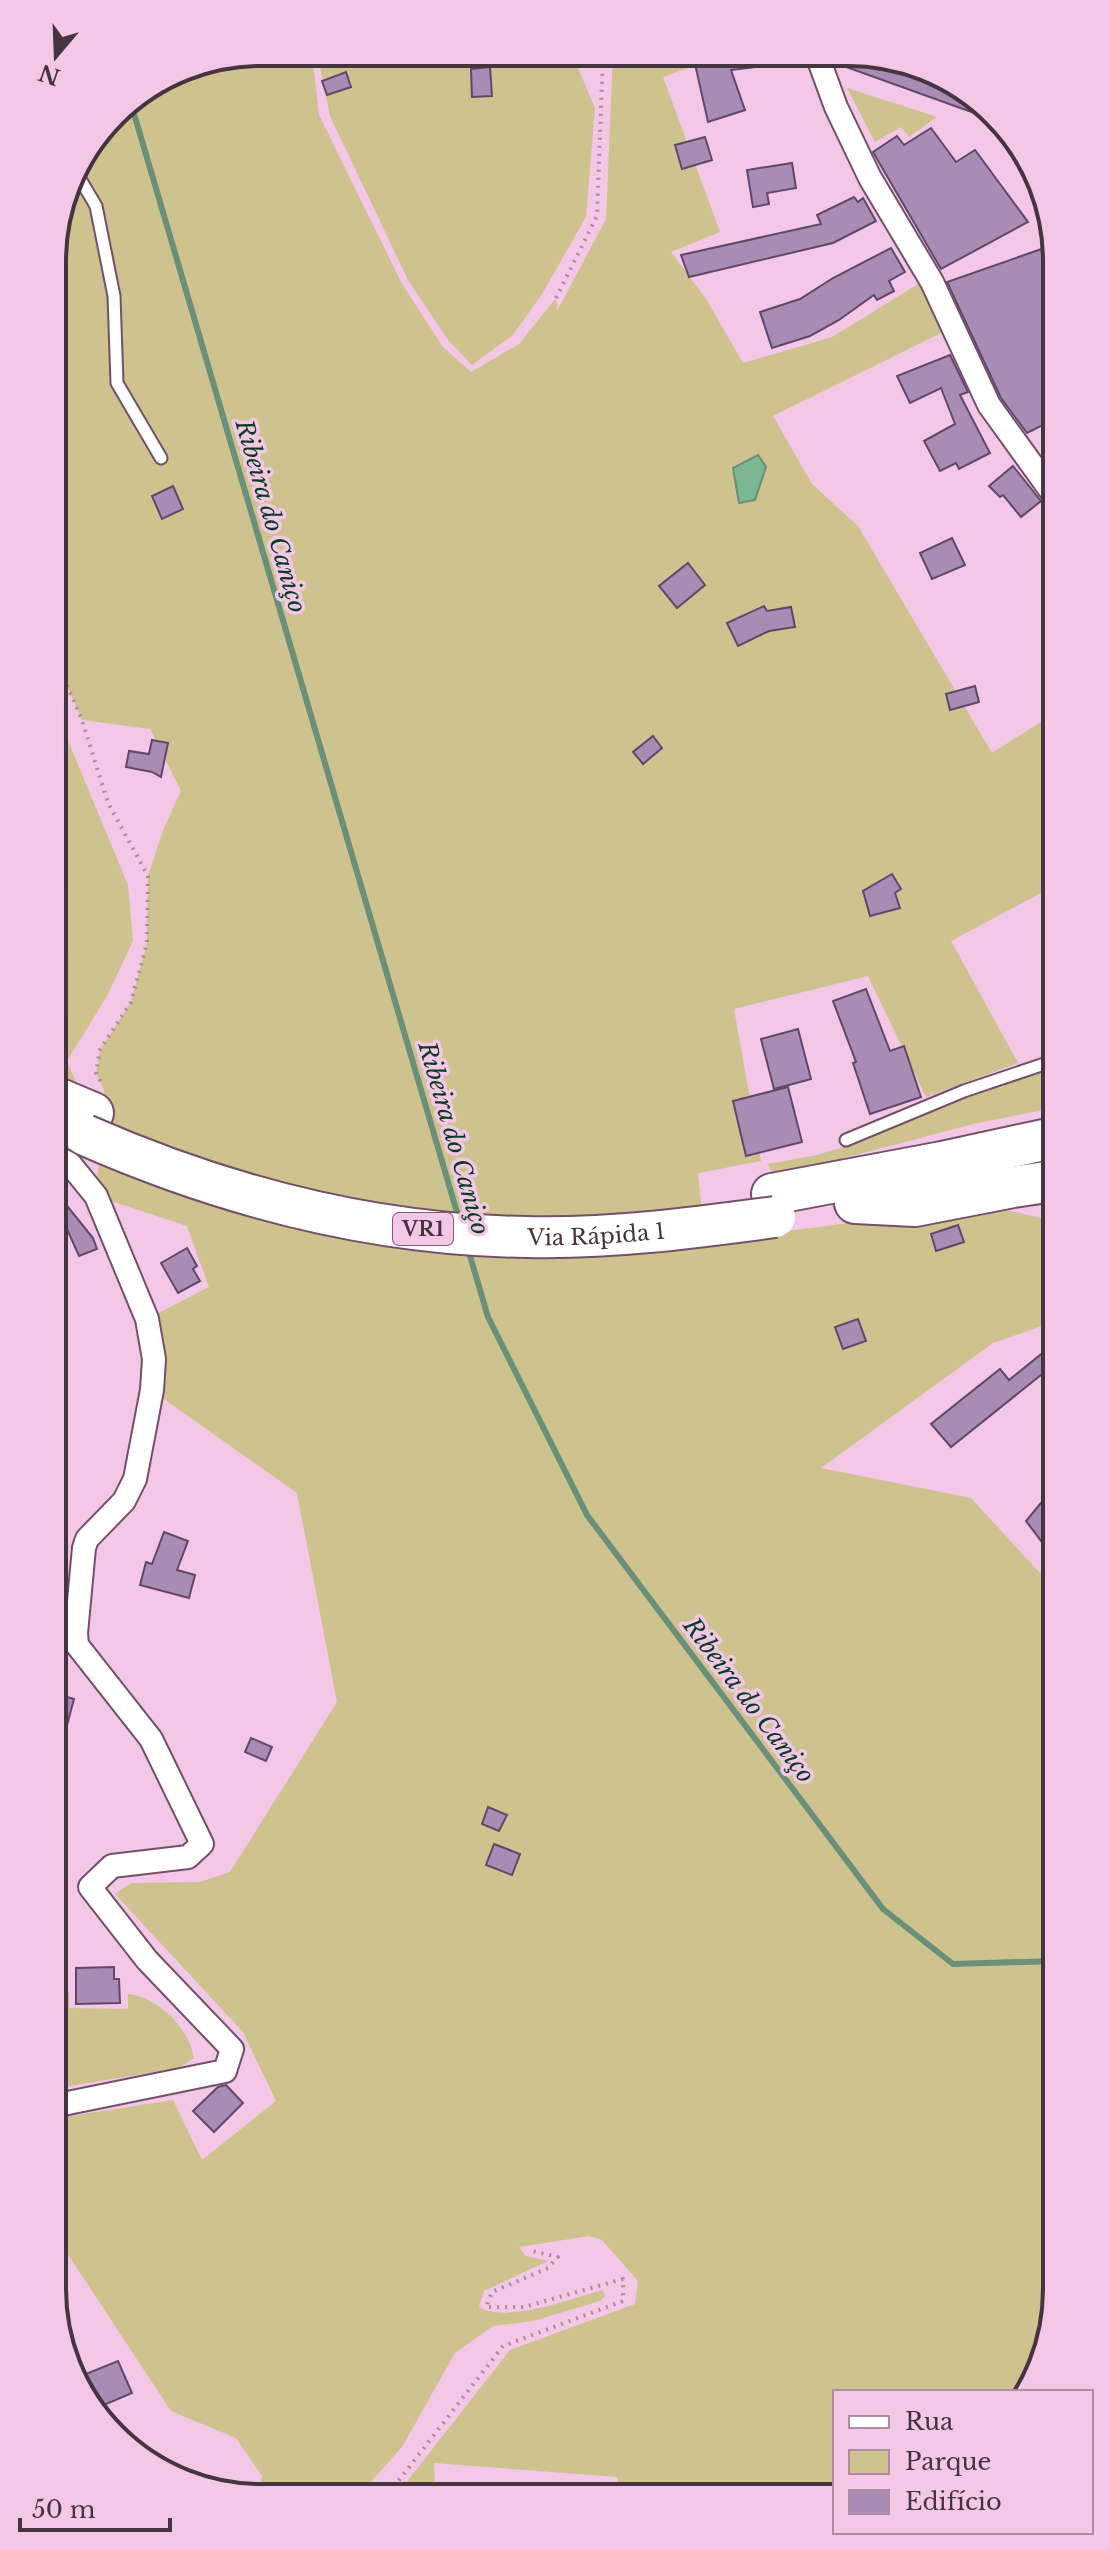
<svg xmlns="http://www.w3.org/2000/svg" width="1109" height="2550" font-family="'Libre Baskerville',serif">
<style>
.green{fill:#cec28e}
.water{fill:#7ab792;stroke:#6a907a;stroke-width:2}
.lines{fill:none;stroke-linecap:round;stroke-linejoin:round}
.stream{stroke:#6a907a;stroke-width:6}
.building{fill:#a98cb3;stroke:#61486b;stroke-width:2}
.lane-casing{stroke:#744f6a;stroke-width:15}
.street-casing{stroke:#744f6a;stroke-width:26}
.highway-casing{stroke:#744f6a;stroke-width:44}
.path{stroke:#ab8aa2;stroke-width:4;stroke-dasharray:2 6;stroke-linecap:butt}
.lane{stroke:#fff;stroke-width:11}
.street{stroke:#fff;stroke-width:22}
.highway{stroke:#fff;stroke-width:40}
.highway-bridge-casing{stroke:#744f6a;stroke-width:44;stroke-linecap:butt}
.highway-bridge{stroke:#fff;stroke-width:40}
.labels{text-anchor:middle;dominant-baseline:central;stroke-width:7;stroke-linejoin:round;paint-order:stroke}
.shield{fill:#f3c7e6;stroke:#7a6072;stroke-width:2}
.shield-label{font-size:20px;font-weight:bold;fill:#463441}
.street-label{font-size:22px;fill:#463441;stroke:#f3c7e6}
.water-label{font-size:24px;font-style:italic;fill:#0a3c23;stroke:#f3c7e6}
.rim{fill:none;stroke:#463441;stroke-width:4}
</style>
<rect width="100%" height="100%" fill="#f3c7e6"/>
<g class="green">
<path d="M261,52H312L319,115L402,284L443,347L471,372L519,344L556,298L557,311L606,219L613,54L692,55L696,65L663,77L720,232L671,252L706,299L743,363L832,337L923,281L938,313L941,333L773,416L812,484L858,526L992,753L1052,715V906L1041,893L951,941L1018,1063L926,1097L868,976L734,1009L761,1161L698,1173L705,1242L985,1205L1053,1221V1322L993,1343L821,1468L971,1498L1039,1572L1054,1581L1057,2302L1041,2368L1027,2392H835V2491L617,2492L618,2477L434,2463L435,2493H398L510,2350L635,2304L638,2281L602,2240L589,2236L519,2247L526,2256L548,2261L484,2291L479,2307C504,2324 574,2298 603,2290L605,2296L600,2301L533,2321L493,2326L455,2353L402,2447L361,2493L258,2494L262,2476L236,2438L171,2411L67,2253L59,2246L58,2118L173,2100L202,2160L276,2101L243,2032L115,1894L131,1883L200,1882L230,1872L337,1702L297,1493L161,1397L147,1319L209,1287L187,1226L96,1196L104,1090L96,1073L100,1050L131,1002L147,943L148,876L163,830L181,791L150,729L82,720L54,656L52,247L74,168L123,104L182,68Z"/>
<polygon points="317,52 572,54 595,108 586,217 542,294 513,335 472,365 448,340 408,280 330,116"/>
<polygon points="847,88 937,117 909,137 901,127 875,142"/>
<polygon points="54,693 61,724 128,885 133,941 107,996 67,1061 82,1096 55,1082"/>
<polygon points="1053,1068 1053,1108 973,1124 799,1170 772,1173 768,1164 817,1155 853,1144 970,1096"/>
<path d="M58,1991L69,1992V2008L128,2009V1994C158,1997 189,2028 194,2058L179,2068L58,2088Z"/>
</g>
<polygon class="water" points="758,455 766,467 755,500 739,503 733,468"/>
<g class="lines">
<g class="stream">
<polyline points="130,100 459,1219"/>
<polyline points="468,1249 488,1317 587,1515 883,1909 953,1964 1056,1961"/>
</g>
</g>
<g class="building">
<polygon points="693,55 764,55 765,66 731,70 745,110 708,122"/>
<polygon points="832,56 888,56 981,105 977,114 835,63"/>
<polygon points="490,67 492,96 472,97 471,69"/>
<polygon points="346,72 351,87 327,95 322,81"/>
<polygon points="931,128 956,162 975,150 1028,222 941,269 873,152 897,136 904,145"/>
<polygon points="705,137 712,160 682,169 675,145"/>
<polygon points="792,163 796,188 767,193 769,204 753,207 747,170"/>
<polygon points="854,197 858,202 863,198 876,221 833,243 689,277 681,255 821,224 817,215"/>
<polygon points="1050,246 1051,421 1027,433 1001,398 947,282"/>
<polygon points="891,248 905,272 889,281 894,291 877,300 874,295 839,320 810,336 772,348 760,312 800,299 833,278"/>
<polygon points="950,355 968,392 960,395 990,453 959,469 956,463 940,471 924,441 955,424 941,388 910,403 897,376"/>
<polygon points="1013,466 1041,501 1021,517 1003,495 1000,497 989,486"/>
<polygon points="173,486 183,509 162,519 152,496"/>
<polygon points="952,538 965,565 932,579 920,553"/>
<polygon points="688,563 705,585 677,608 659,586"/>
<polygon points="764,606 767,611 791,607 795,627 769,631 738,646 727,623"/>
<polygon points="975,686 979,702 950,710 946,694"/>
<polygon points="653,736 662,748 643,764 633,752"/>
<polygon points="152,740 168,743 161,777 152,772 126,767 129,751 149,754"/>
<polygon points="892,874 901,889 895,893 900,908 870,916 863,891"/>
<polygon points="866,989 890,1051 904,1046 921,1097 870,1114 853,1063 856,1062 833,1001"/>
<polygon points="798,1029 811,1079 774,1089 761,1039"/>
<polygon points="788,1087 802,1142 746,1156 733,1101"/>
<polygon points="55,1191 93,1238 97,1249 79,1256 67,1229 56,1240"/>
<polygon points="958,1225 964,1242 936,1251 931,1234"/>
<polygon points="187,1248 197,1266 193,1269 200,1281 178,1293 161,1263"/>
<polygon points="858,1319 866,1341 843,1349 835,1327"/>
<polygon points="1044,1352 1054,1364 1054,1393 1041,1375 951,1447 931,1424 1000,1369 1009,1380"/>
<polygon points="1054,1487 1054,1558 1026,1521"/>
<polygon points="164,1532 188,1541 177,1570 195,1575 189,1598 140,1585 146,1562 152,1564"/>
<polygon points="57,1694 74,1699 62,1744 57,1743"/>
<polygon points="251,1738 272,1747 266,1761 245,1752"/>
<polygon points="488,1807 507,1815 499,1831 482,1824"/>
<polygon points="494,1844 520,1854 512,1875 486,1865"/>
<polygon points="114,1967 114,1979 119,1979 120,2003 76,2004 76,1968"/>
<polygon points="226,2085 243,2103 214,2132 193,2111 218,2087"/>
<polygon points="118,2361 132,2393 97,2408 81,2376"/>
</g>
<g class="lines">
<defs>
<g id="lane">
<polyline points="74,169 96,206 114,296 117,383 161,458"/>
<polyline points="846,1140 964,1091 1053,1061"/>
<polyline points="57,1612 77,1621"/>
</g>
<g id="street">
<polyline points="817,55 836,107 870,178 932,282 989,405 1051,491"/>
<polyline points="55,1156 70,1164 96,1196 147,1319 154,1359 152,1390 135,1479 124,1501 87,1539 84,1548 76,1633 77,1645 151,1739 202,1844 188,1857 112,1866 90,1887 147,1960 232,2049 225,2071 58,2105"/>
</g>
<g id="highway">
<polyline points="55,1097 93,1113"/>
<polyline points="772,1194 942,1162 1053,1138"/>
<polyline points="855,1203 915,1206 1013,1187 1053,1181"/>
</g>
</defs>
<use href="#lane" class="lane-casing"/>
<use href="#street" class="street-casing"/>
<use href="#highway" class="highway-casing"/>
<g class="path">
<polyline points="556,298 597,216 603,54"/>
<polyline points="54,656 82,720 108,803 148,876 147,943 131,1002 100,1050 96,1073 102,1084"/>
<polyline points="389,2493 503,2346 623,2301 623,2279 524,2307 486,2307 492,2292 548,2268 558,2257 528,2250"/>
</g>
<use href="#lane" class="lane"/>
<use href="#street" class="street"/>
<use href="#highway" class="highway"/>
<defs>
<g id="highway-bridge">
<path id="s1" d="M85,1135C224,1196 374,1235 526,1237C610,1239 693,1228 775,1217"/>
</g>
</defs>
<use href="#highway-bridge" class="highway-bridge-casing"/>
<use href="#highway-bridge" class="highway-bridge"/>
</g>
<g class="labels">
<rect class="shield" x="393" y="1213" width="60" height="32" rx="6"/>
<g class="shield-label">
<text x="423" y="1229">VR1</text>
</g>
<g class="street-label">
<text stroke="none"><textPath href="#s1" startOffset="526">Via Rápida 1</textPath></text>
</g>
<g class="water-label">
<text transform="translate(271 516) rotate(74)">Ribeira do Caniço</text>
<text transform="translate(454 1138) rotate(74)">Ribeira do Caniço</text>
<text transform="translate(749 1700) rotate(53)">Ribeira do Caniço</text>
</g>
</g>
<path d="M0 0H1109V2550H0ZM261 66H848A195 195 0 0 1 1043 261V2289A195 195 0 0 1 848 2484H261A195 195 0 0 1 66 2289V261A195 195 0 0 1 261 66Z" fill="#f3c7e6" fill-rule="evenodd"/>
<path class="rim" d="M261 66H848A195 195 0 0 1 1043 261V2289A195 195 0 0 1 848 2484H261A195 195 0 0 1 66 2289V261A195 195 0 0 1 261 66Z"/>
<rect x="833" y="2390" width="260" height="144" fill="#f3c7e6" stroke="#ae8ca4" stroke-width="2"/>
<rect x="849" y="2416" width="40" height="12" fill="#ffffff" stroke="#ae8ca4" stroke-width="2"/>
<text x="905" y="2430" font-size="24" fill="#463441">Rua</text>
<rect x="849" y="2450" width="40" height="24" fill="#cec28e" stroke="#ae8ca4" stroke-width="2"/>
<text x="905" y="2470" font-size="24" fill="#463441">Parque</text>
<rect x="849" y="2490" width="40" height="24" fill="#a98cb3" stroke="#ae8ca4" stroke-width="2"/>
<text x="905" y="2510" font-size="24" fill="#463441">Edifício</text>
<g transform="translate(56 56) rotate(199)" stroke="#f3c7e6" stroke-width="6" paint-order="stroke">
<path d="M0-6L14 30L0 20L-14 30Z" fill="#463441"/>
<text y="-12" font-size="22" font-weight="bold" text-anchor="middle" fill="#463441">N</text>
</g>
<path d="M20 2518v12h150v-12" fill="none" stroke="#463441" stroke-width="4"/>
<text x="32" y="2518" font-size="24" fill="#463441" stroke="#f3c7e6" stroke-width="6" paint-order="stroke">50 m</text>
</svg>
